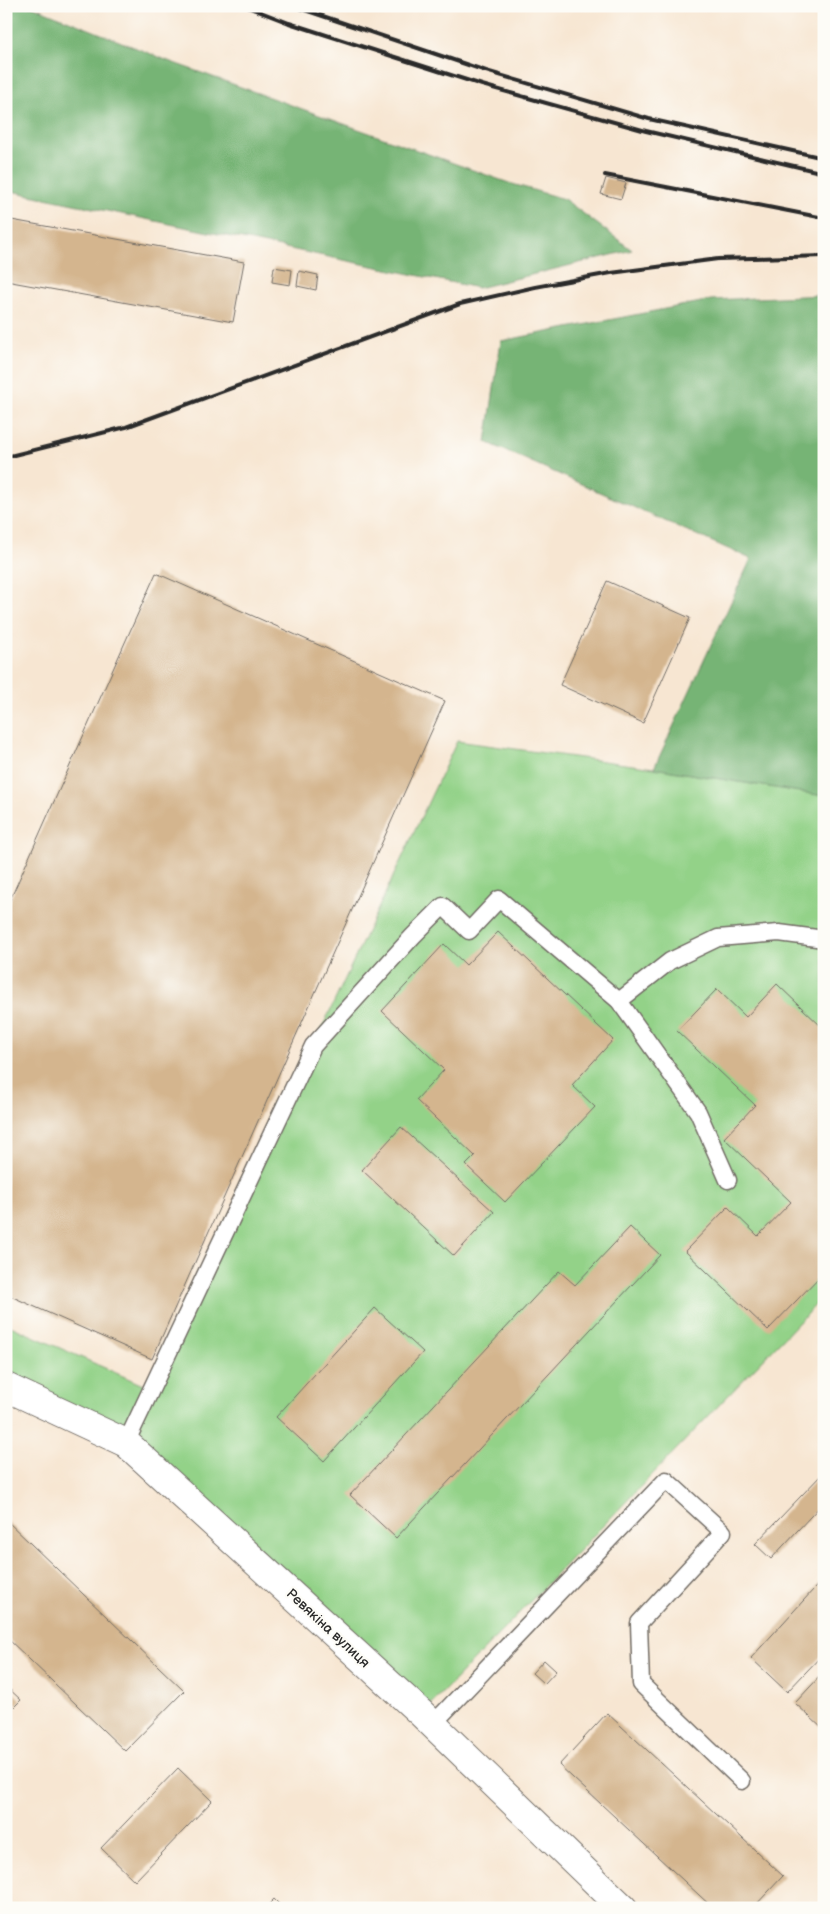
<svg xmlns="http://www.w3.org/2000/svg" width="830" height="1914" font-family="'Balsamiq Sans',sans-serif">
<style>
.green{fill:#93d288;stroke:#5f7e5a}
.forest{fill:#76b474;stroke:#507050}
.building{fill:#d4b58e}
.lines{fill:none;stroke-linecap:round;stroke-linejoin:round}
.lane-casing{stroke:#726c65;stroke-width:19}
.secondary-casing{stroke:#726c65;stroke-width:30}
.lane{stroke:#fff;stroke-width:16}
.secondary{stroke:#fff;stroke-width:28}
.rail{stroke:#2b2b2b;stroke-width:4}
.labels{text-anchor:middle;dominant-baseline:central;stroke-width:4.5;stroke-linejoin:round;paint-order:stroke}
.street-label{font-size:14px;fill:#2b2b2b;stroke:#fdfcf7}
</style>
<rect width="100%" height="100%" fill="#fdfcf7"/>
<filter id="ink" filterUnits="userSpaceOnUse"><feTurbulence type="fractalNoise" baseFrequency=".02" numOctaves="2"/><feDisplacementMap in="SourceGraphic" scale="10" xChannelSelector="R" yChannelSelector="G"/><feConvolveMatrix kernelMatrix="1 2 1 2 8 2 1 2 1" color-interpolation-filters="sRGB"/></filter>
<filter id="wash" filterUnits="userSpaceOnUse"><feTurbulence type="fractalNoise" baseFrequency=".0096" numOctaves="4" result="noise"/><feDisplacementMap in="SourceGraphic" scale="20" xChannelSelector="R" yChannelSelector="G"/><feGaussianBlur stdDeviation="1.12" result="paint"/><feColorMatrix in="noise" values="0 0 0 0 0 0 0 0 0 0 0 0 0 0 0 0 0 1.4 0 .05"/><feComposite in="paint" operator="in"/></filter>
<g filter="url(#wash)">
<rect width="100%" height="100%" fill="#f7e6d2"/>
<polygon class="green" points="457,741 654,768 824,796 824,1296 422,1714 126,1443 6,1387 6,1324 152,1389"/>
<g class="forest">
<polygon points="6,6 32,6 171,62 509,183 564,199 632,250 478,288 6,190"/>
<polygon points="824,295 824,796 654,768 751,559 486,442 501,341 711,300"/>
</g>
<g id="blocks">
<g class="building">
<polygon points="606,178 626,183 621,199 601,194"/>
<polygon points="6,219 244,262 233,322 6,281"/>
<polygon points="274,267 292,270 290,285 272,282"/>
<polygon points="299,271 318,275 316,290 297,286"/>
<polygon points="156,573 445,701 152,1359 6,1294 6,909"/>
<polygon points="607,581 690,618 643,723 560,685"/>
<polygon points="498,932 613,1040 572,1085 595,1107 505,1202 466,1165 475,1156 416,1100 444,1070 382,1011 444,944 466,965"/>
<polygon points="777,984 824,1029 824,1272 768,1330 685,1251 728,1207 758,1236 791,1202 724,1138 755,1105 677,1031 717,989 746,1017"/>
<polygon points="401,1127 494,1212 454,1256 362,1170"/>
<polygon points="630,1227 660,1255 396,1538 350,1495 559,1271 575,1285"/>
<polygon points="375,1308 423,1352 324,1461 276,1417"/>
<polygon points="824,1472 824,1502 771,1559 755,1544"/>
<polygon points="6,1520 184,1691 125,1751 6,1637"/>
<polygon points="824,1578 824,1653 787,1692 751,1658"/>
<polygon points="544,1660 556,1671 544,1684 532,1673"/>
<polygon points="824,1672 824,1730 795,1703"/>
<polygon points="6,1686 21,1700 6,1715"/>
<polygon points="607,1713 783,1876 753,1908 713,1908 559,1765"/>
<polygon points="178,1768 212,1801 135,1881 101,1848"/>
<polygon points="274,1899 283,1908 265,1908"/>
</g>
</g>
</g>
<g filter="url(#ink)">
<use href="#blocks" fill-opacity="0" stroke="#726c65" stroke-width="1"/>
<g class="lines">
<defs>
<g id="lane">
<polyline points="619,1001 670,961 718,938 779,933 824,939"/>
<polyline points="126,1443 313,1046 413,936 443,906 469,931 499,899 619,1001 698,1112 728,1180"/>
<polyline points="433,1724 666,1480 723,1532 639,1623 641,1684 742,1781"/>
</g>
<polyline id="secondary" points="6,1387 126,1443 422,1714 623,1908"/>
</defs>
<use href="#lane" class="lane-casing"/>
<use href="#secondary" class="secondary-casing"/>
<use href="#lane" class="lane"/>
<use href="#secondary" class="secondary"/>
<g class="rail">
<polyline points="245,6 289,23 482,85 646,131 824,173"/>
<polyline points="293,6 486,71 649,119 824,158"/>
<polyline points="605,175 824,218"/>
<polyline points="6,457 126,427 460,304 535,287 611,273 718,259 824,256"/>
</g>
</g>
</g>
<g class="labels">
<g class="street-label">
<text transform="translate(328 1628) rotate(43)">Ревякіна вулиця</text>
</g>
</g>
<rect width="830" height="1914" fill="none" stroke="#fdfcf7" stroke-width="25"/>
</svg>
